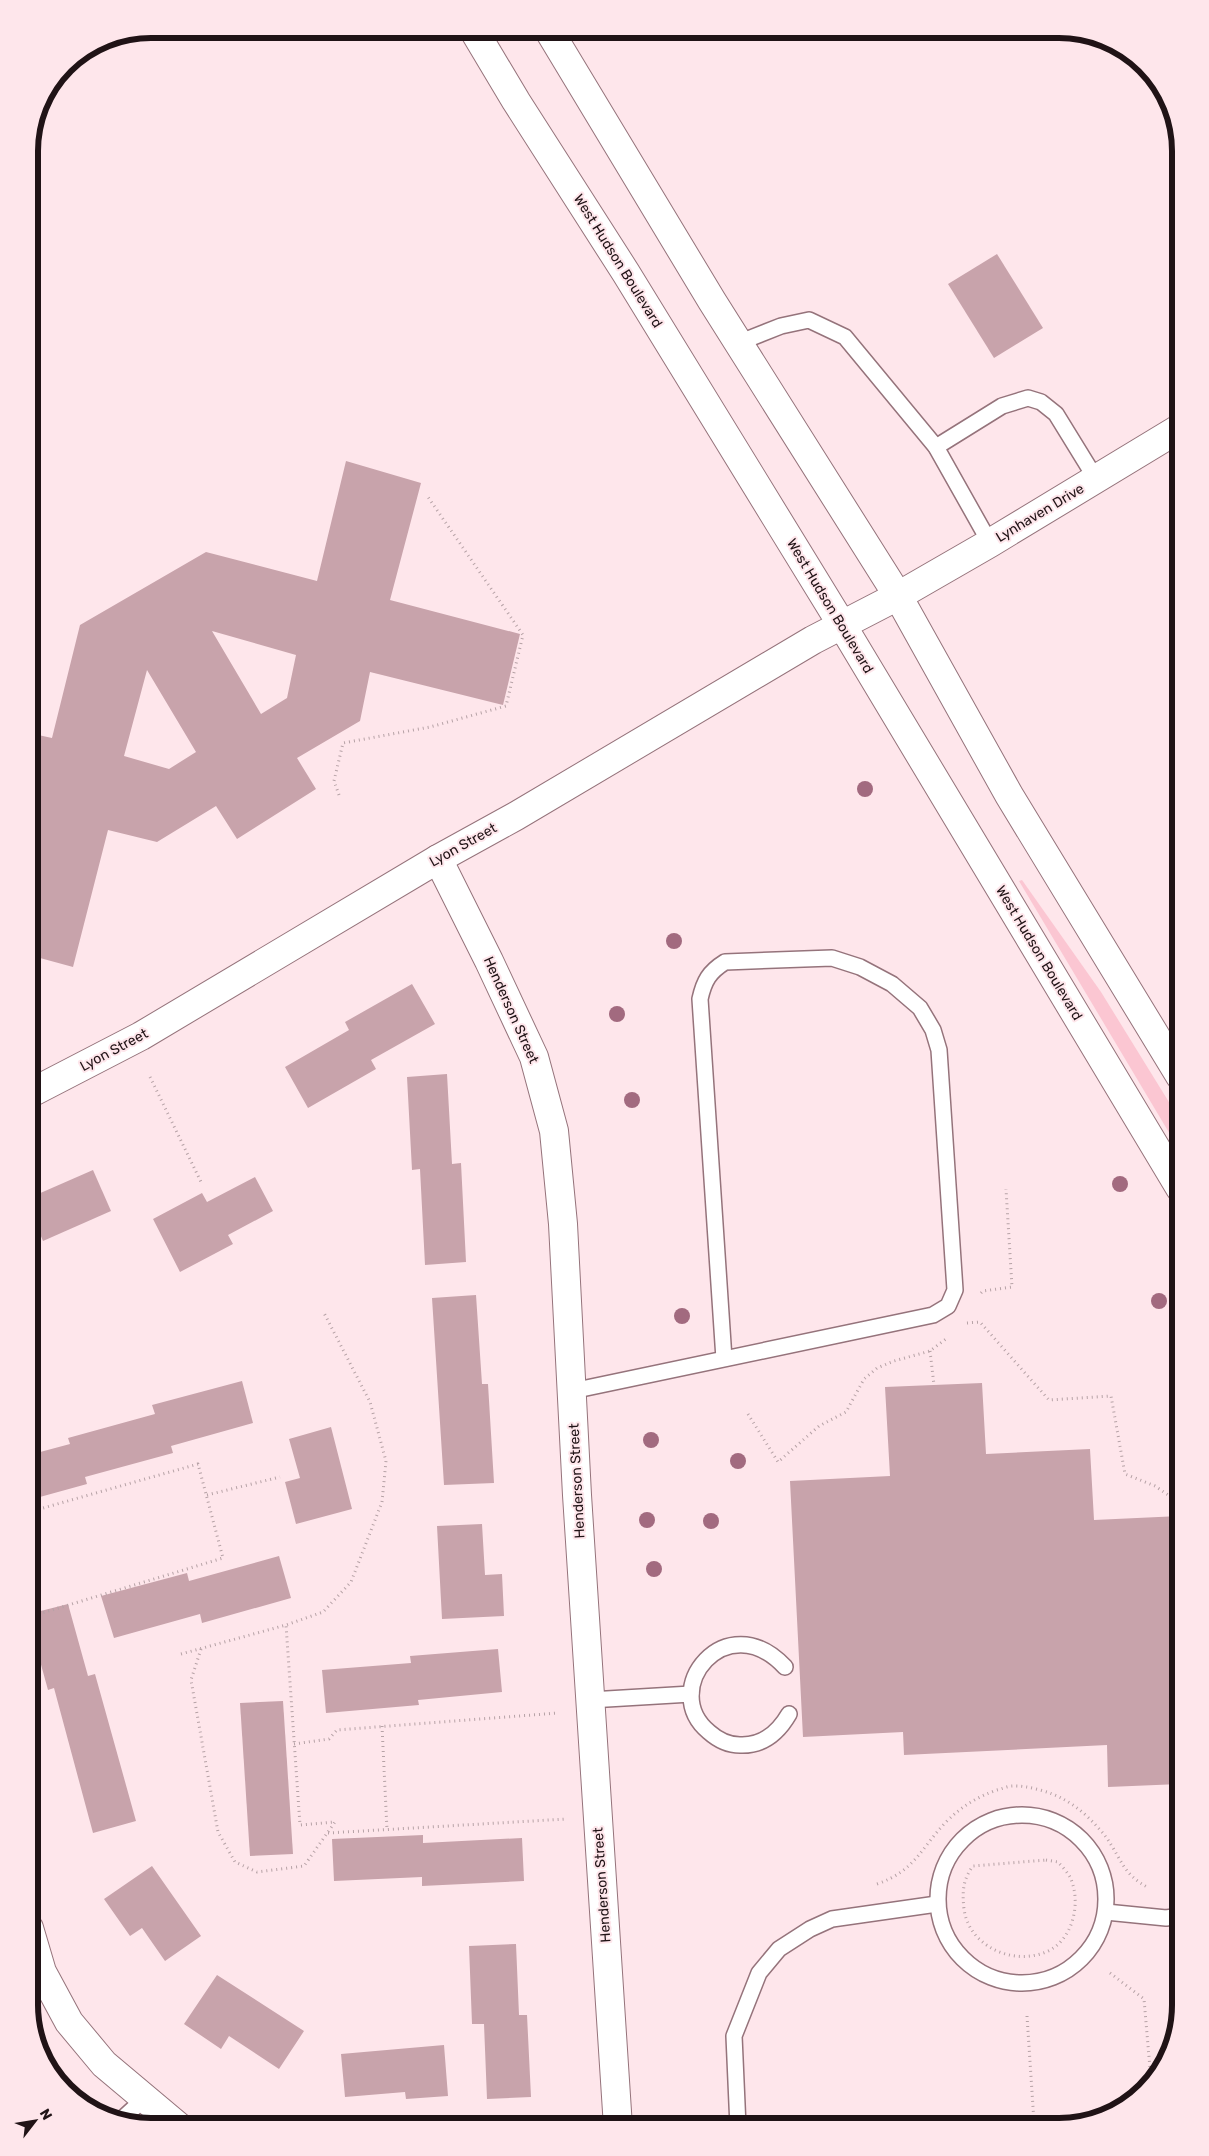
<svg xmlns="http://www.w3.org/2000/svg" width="1209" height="2156" font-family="Rubik,sans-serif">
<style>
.green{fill:#fbc6d2}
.building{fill:#c8a3ab;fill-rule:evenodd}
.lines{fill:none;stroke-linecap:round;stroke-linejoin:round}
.lane-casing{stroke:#95737b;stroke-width:18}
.street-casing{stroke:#95737b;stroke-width:30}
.secondary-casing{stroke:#95737b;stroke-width:30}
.path{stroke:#b6a2a6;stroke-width:3;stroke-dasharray:1 4;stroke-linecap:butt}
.lane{stroke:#fff;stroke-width:15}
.street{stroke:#fff;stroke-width:28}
.secondary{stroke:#fff;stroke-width:28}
.tree{fill:#a26a7f}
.labels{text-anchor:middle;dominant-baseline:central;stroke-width:4;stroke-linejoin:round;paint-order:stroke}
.street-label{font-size:14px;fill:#201316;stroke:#fee6eb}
.rim{fill:none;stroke:#201316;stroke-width:6}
</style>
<rect width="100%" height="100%" fill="#fee6eb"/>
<g class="green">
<polygon points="29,246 38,296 40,367 29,410"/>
<polygon points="1022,880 1101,992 1180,1120 1180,1151 1019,881"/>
</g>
<g class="building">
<polygon points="997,254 1043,328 994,358 948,284"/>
<path d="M346,461L421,483L390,600L520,634L503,705L370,672L360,721L297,758L316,789L237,839L216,806L157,842L108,830L73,967L29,955V819L31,810H29V733L52,738L80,625L206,552L317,581ZM212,631L296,655L287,698L261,714ZM147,670L196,752L169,769L124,756Z"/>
<polygon points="412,984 435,1024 371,1060 376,1069 308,1108 285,1067 349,1030 345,1022"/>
<polygon points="447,1074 452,1164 461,1163 466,1262 425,1265 420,1169 412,1170 407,1077"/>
<polygon points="93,1170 111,1211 43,1241 29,1208 29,1198"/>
<polygon points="255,1177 273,1211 228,1235 233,1244 180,1272 153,1219 202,1193 207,1202"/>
<polygon points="476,1295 482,1384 488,1384 494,1483 444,1485 432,1298"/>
<polygon points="242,1381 253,1423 171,1446 173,1453 85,1477 87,1484 29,1500 29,1455 70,1444 68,1438 155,1414 152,1405"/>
<polygon points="982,1383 986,1454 1090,1449 1094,1520 1180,1516 1180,1784 1108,1787 1107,1745 904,1755 903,1732 803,1737 790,1481 890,1476 885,1387"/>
<polygon points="331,1427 352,1509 296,1524 285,1482 300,1478 289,1439"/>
<polygon points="482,1524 485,1575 502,1574 504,1616 442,1619 437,1526"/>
<polygon points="279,1556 291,1598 202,1623 200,1614 114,1638 101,1596 187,1573 189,1581"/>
<polygon points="68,1604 88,1676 95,1674 136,1821 93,1833 54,1688 48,1690 29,1621 29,1614"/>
<polygon points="498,1649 502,1692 418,1700 419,1705 326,1713 322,1670 411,1663 410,1656"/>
<polygon points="283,1701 293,1854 250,1856 240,1703"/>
<polygon points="423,1835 423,1843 522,1838 524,1881 422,1886 422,1877 334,1881 332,1839"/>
<polygon points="152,1866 201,1936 165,1961 142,1928 130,1936 104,1899"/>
<polygon points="516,1944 519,2015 527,2015 531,2097 487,2099 484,2024 472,2024 469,1946"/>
<polygon points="217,1975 304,2031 279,2069 229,2036 221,2049 184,2024"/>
<polygon points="444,2045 448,2096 406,2099 405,2092 345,2097 341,2054"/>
</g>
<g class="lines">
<defs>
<g id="lane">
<polyline points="738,343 781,326 809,320 845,337 936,447 990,543"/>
<polyline points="936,447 1002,406 1028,398 1041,402 1056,414 1096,479"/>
<path d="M572,1391L933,1315L948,1306L955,1290L939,1050L933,1030L920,1008L892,984L860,967L832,958L725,962C709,972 704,981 700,999L724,1359"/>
<path d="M785,1667C726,1604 658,1690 709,1732C718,1740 728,1745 740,1745C763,1746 778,1733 789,1714"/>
<polyline points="590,1700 691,1694"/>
<circle cx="1022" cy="1899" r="84"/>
<polyline points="1106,1912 1166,1918 1180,1916"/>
<polyline points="121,2120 145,2098"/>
<polyline points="738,2127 734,2036 759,1973 779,1949 810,1929 832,1919 937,1904"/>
</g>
<g id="street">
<polyline points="438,859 489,961 534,1057 554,1131 563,1224 577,1495 618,2127"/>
<polyline points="29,1094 141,1036 438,859 516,816 813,640 898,596 990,543 1180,428"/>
<polyline points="29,1928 42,1972 69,2022 104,2064 179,2127"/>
</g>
<g id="secondary">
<polyline points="473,29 516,101 626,273 842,625 1180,1188"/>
<polyline points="548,29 712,301 898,596 1009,795 1180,1076"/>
</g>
</defs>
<use href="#lane" class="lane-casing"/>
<use href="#street" class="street-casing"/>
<use href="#secondary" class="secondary-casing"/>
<g class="path">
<polyline points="339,795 334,781 343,743 430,727 506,706 523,635 428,497"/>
<polyline points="150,1077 202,1184"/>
<polyline points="981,1293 983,1291 1012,1287 1006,1189"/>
<polyline points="967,1323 980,1322 1049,1400 1111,1396 1125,1474 1155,1486 1180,1503"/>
<polyline points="930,1351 934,1385"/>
<polyline points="748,1414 778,1462 819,1426 846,1412 864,1379 877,1368 894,1361 930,1351 946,1339"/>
<polyline points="207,1495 280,1477"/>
<polyline points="29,1617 223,1558 198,1464 29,1512"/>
<polyline points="201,1649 191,1680 218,1832 235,1862 257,1872 304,1866 335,1822 300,1825 286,1625"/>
<polyline points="181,1654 286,1625 323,1612 351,1582 382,1502 386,1461 370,1402 323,1311"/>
<polyline points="382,1726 387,1830"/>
<polyline points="294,1744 329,1739 337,1730 558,1713"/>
<polyline points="328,1833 566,1819"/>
<path d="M1046,1860L1058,1862C1062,1866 1067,1872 1070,1877C1082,1902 1073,1941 1046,1952C1012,1966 969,1946 964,1909C962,1892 963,1879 973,1866Z"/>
<path d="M877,1884C915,1871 921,1848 946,1822C962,1806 977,1797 997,1790C1002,1789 1007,1786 1012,1786C1026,1785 1051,1792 1063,1799C1079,1807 1095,1823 1106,1837C1121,1858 1123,1875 1149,1888"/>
<polyline points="1110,1973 1144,1999 1151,2080"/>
<polyline points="1027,2016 1034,2122"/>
</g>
<use href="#lane" class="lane"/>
<use href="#street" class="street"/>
<use href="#secondary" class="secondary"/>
</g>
<g class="tree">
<circle cx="865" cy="789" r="8"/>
<circle cx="674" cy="941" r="8"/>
<circle cx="617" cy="1014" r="8"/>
<circle cx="632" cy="1100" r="8"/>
<circle cx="1120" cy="1184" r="8"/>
<circle cx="1159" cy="1301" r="8"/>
<circle cx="682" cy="1316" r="8"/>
<circle cx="651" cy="1440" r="8"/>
<circle cx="738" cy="1461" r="8"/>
<circle cx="647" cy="1520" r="8"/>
<circle cx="711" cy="1521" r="8"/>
<circle cx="654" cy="1569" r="8"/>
</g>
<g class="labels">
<g class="street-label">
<text transform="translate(618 261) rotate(58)">West Hudson Boulevard</text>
<text transform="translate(1040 513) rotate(-31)">Lynhaven Drive</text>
<text transform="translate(830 606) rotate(59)">West Hudson Boulevard</text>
<text transform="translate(463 845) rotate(-29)">Lyon Street</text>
<text transform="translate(1039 953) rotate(59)">West Hudson Boulevard</text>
<text transform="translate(511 1010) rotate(66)">Henderson Street</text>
<text transform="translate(114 1050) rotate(-28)">Lyon Street</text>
<text transform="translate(577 1481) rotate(-93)">Henderson Street</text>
<text transform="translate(602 1885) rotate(-94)">Henderson Street</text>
</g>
</g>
<path d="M0 0H1209V2156H0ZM151 38H1059A113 113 0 0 1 1172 151V2005A113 113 0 0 1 1059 2118H151A113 113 0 0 1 38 2005V151A113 113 0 0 1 151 38Z" fill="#fee6eb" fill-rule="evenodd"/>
<path class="rim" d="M151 38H1059A113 113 0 0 1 1172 151V2005A113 113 0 0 1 1059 2118H151A113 113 0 0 1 38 2005V151A113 113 0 0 1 151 38Z"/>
<g transform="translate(35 2121) rotate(59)" stroke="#fee6eb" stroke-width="4" paint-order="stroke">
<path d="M0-4L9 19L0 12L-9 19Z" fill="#201316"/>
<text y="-8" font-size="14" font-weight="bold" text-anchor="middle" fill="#201316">N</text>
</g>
</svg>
